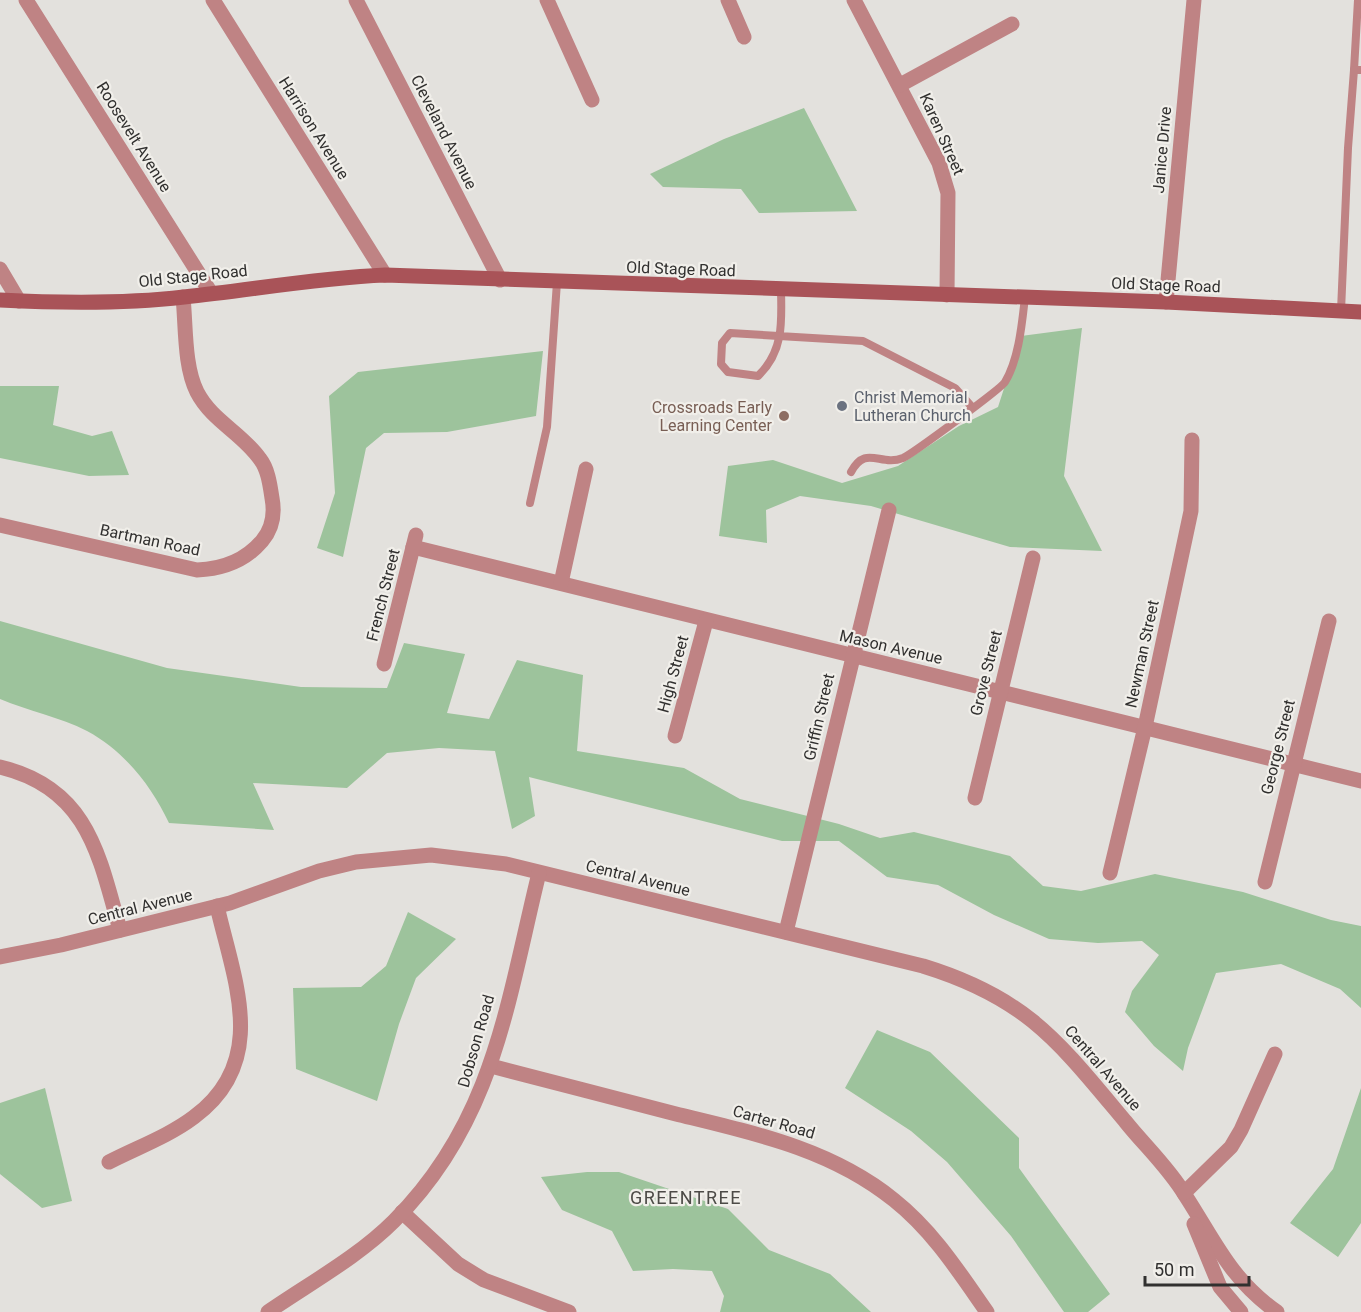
<svg xmlns="http://www.w3.org/2000/svg" width="1361" height="1312" font-family="Roboto,sans-serif">
<style>
.green{fill:#9dc39c}
.lines{fill:none;stroke-linecap:round;stroke-linejoin:round}
.lane{stroke:#bf8384;stroke-width:8}
.street{stroke:#bf8384;stroke-width:15}
.secondary{stroke:#a95358;stroke-width:15}
.worship-dot{fill:#6b7280;stroke:#f1efea;stroke-width:2}
.education-dot{fill:#8d6e63;stroke:#f1efea;stroke-width:2}
.labels{text-anchor:middle;dominant-baseline:central;stroke-width:4.5;stroke-linejoin:round;paint-order:stroke}
.street-label{font-size:16px;fill:#31302f;stroke:#f1efea}
.worship-label{font-size:16px;fill:#5b616d;stroke:#f1efea;text-anchor:start}
.education-label{font-size:16px;fill:#785e54;stroke:#f1efea;text-anchor:end}
.neighbourhood-label{font-size:18px;letter-spacing:1.5px;fill:#4d4b47;stroke:#f1efea}
</style>
<rect width="100%" height="100%" fill="#e3e1dd"/>
<g class="green">
<polygon points="804,108 857,211 759,213 741,189 663,187 650,174 724,139"/>
<polygon points="1082,328 1064,476 1102,551 1010,547 871,506 800,496 766,510 767,543 719,536 728,466 773,460 842,483 898,466 959,426 998,407 1021,336"/>
<polygon points="543,351 536,416 447,432 384,433 366,448 343,557 317,548 335,493 329,396 358,372"/>
<polygon points="0,386 59,386 53,425 92,436 112,431 129,475 89,476 0,458"/>
<path d="M0,621L167,668L301,687L387,688L404,643L465,654L447,713L489,719L517,660L583,675L577,751L684,768L740,799L839,824L880,838L914,832L1010,856L1043,886L1081,891L1155,874L1243,892L1331,920L1361,926V1008L1340,989L1281,964L1216,973L1188,1048L1183,1071L1154,1046L1125,1012L1132,991L1159,955L1142,941L1098,943L1049,939L994,915L938,885L887,877L839,841H782L529,777L535,816L512,829L495,751L439,748L387,753L347,788L253,783L274,830L169,823C151,785 124,751 87,731C60,717 28,711 0,699Z"/>
<polygon points="408,912 456,939 416,978 399,1024 377,1101 296,1069 293,988 361,987 386,966"/>
<polygon points="877,1030 930,1052 1019,1138 1019,1168 1110,1294 1088,1312 1064,1312 1011,1236 947,1162 911,1131 845,1088"/>
<polygon points="45,1088 72,1201 42,1208 0,1174 0,1103"/>
<polygon points="1361,1088 1361,1223 1338,1257 1290,1223 1333,1169"/>
<polygon points="587,1172 619,1172 728,1209 769,1250 830,1274 871,1312 720,1312 724,1296 712,1271 673,1269 633,1271 612,1231 562,1210 541,1177"/>
</g>
<g class="lines">
<g class="lane">
<polyline points="1358,0 1354,70 1361,70"/>
<path d="M781,291C782,324 783,352 758,376L728,372L721,364L722,343L730,333L863,341L955,388L972,407"/>
<polyline points="1341,311 1348,148 1354,70"/>
<path d="M851,472C866,444 880,467 903,458C912,454 1002,388 1005,382C1019,359 1022,323 1025,297"/>
<polyline points="530,503 547,427 557,282"/>
</g>
<g class="street">
<polyline points="26,0 211,293"/>
<polyline points="213,0 385,275"/>
<polyline points="356,0 500,280"/>
<polyline points="547,0 592,100"/>
<polyline points="728,0 744,37"/>
<polyline points="854,0 939,163 948,193 947,295"/>
<polyline points="900,85 1012,24"/>
<polyline points="0,269 19,301"/>
<polyline points="1166,302 1194,0"/>
<path d="M0,525L197,570C223,569 245,561 262,541C273,528 275,514 272,498C270,485 268,469 260,459C242,433 212,421 197,392C184,366 186,327 183,297"/>
<polyline points="413,547 1361,781"/>
<polyline points="561,583 586,469"/>
<polyline points="384,664 416,535"/>
<polyline points="675,736 706,621"/>
<path d="M0,767C88,788 99,855 120,930"/>
<polyline points="975,798 1033,558"/>
<polyline points="1110,873 1145,727 1191,511 1192,440"/>
<polyline points="1265,882 1329,621"/>
<polyline points="786,932 889,510"/>
<path d="M0,957L61,945L230,903L319,871L356,862L431,855L506,864L923,966C1027,998 1058,1041 1125,1121C1144,1145 1169,1168 1185,1195C1215,1241 1230,1279 1277,1312"/>
<path d="M491,1066C553,1082 614,1098 676,1114C754,1133 831,1149 894,1200C933,1231 959,1272 987,1312"/>
<path d="M109,1162C136,1148 169,1136 194,1117C270,1061 234,981 217,906"/>
<polyline points="1184,1193 1231,1147 1241,1130 1275,1054"/>
<polyline points="402,1212 458,1264 484,1280 569,1312"/>
<polyline points="1194,1224 1220,1287 1241,1312"/>
<path d="M268,1312C310,1283 358,1257 394,1221C494,1121 507,1003 539,873"/>
</g>
<path class="secondary" d="M0,300C60,303 124,304 184,297C251,290 317,278 385,275L1166,302L1361,312"/>
</g>
<circle class="worship-dot" cx="842" cy="406" r="6"/>
<circle class="education-dot" cx="784" cy="416" r="6"/>
<g class="labels">
<g class="street-label">
<text transform="translate(314 128) rotate(58)">Harrison Avenue</text>
<text transform="translate(444 132) rotate(63)">Cleveland Avenue</text>
<text transform="translate(942 134) rotate(66)">Karen Street</text>
<text transform="translate(134 137) rotate(58)">Roosevelt Avenue</text>
<text transform="translate(1162 150) rotate(-85)">Janice Drive</text>
<text transform="translate(681 269) rotate(2)">Old Stage Road</text>
<text transform="translate(193 276) rotate(-6)">Old Stage Road</text>
<text transform="translate(1166 285) rotate(2)">Old Stage Road</text>
<text transform="translate(150 540) rotate(12)">Bartman Road</text>
<text transform="translate(383 595) rotate(-76)">French Street</text>
<text transform="translate(891 647) rotate(13)">Mason Avenue</text>
<text transform="translate(1142 654) rotate(-78)">Newman Street</text>
<text transform="translate(986 673) rotate(-76)">Grove Street</text>
<text transform="translate(673 674) rotate(-75)">High Street</text>
<text transform="translate(819 717) rotate(-77)">Griffin Street</text>
<text transform="translate(1278 747) rotate(-76)">George Street</text>
<text transform="translate(638 878) rotate(14)">Central Avenue</text>
<text transform="translate(140 907) rotate(-14)">Central Avenue</text>
<text transform="translate(476 1041) rotate(-74)">Dobson Road</text>
<text transform="translate(1103 1068) rotate(49)">Central Avenue</text>
<text transform="translate(774 1122) rotate(16)">Carter Road</text>
</g>
<g class="worship-label">
<text x="854" y="397">Christ Memorial<tspan x="854" dy="18">Lutheran Church</tspan></text>
</g>
<g class="education-label">
<text x="772" y="407">Crossroads Early<tspan x="772" dy="18">Learning Center</tspan></text>
</g>
<g class="neighbourhood-label">
<text x="686" y="1197">GREENTREE</text>
</g>
</g>
<path d="M1145 1276v9h104v-9" fill="none" stroke="#31302f" stroke-width="3"/>
<text x="1154" y="1276" font-size="18" fill="#31302f" stroke="#f1efea" stroke-width="4.5" paint-order="stroke">50 m</text>
</svg>
